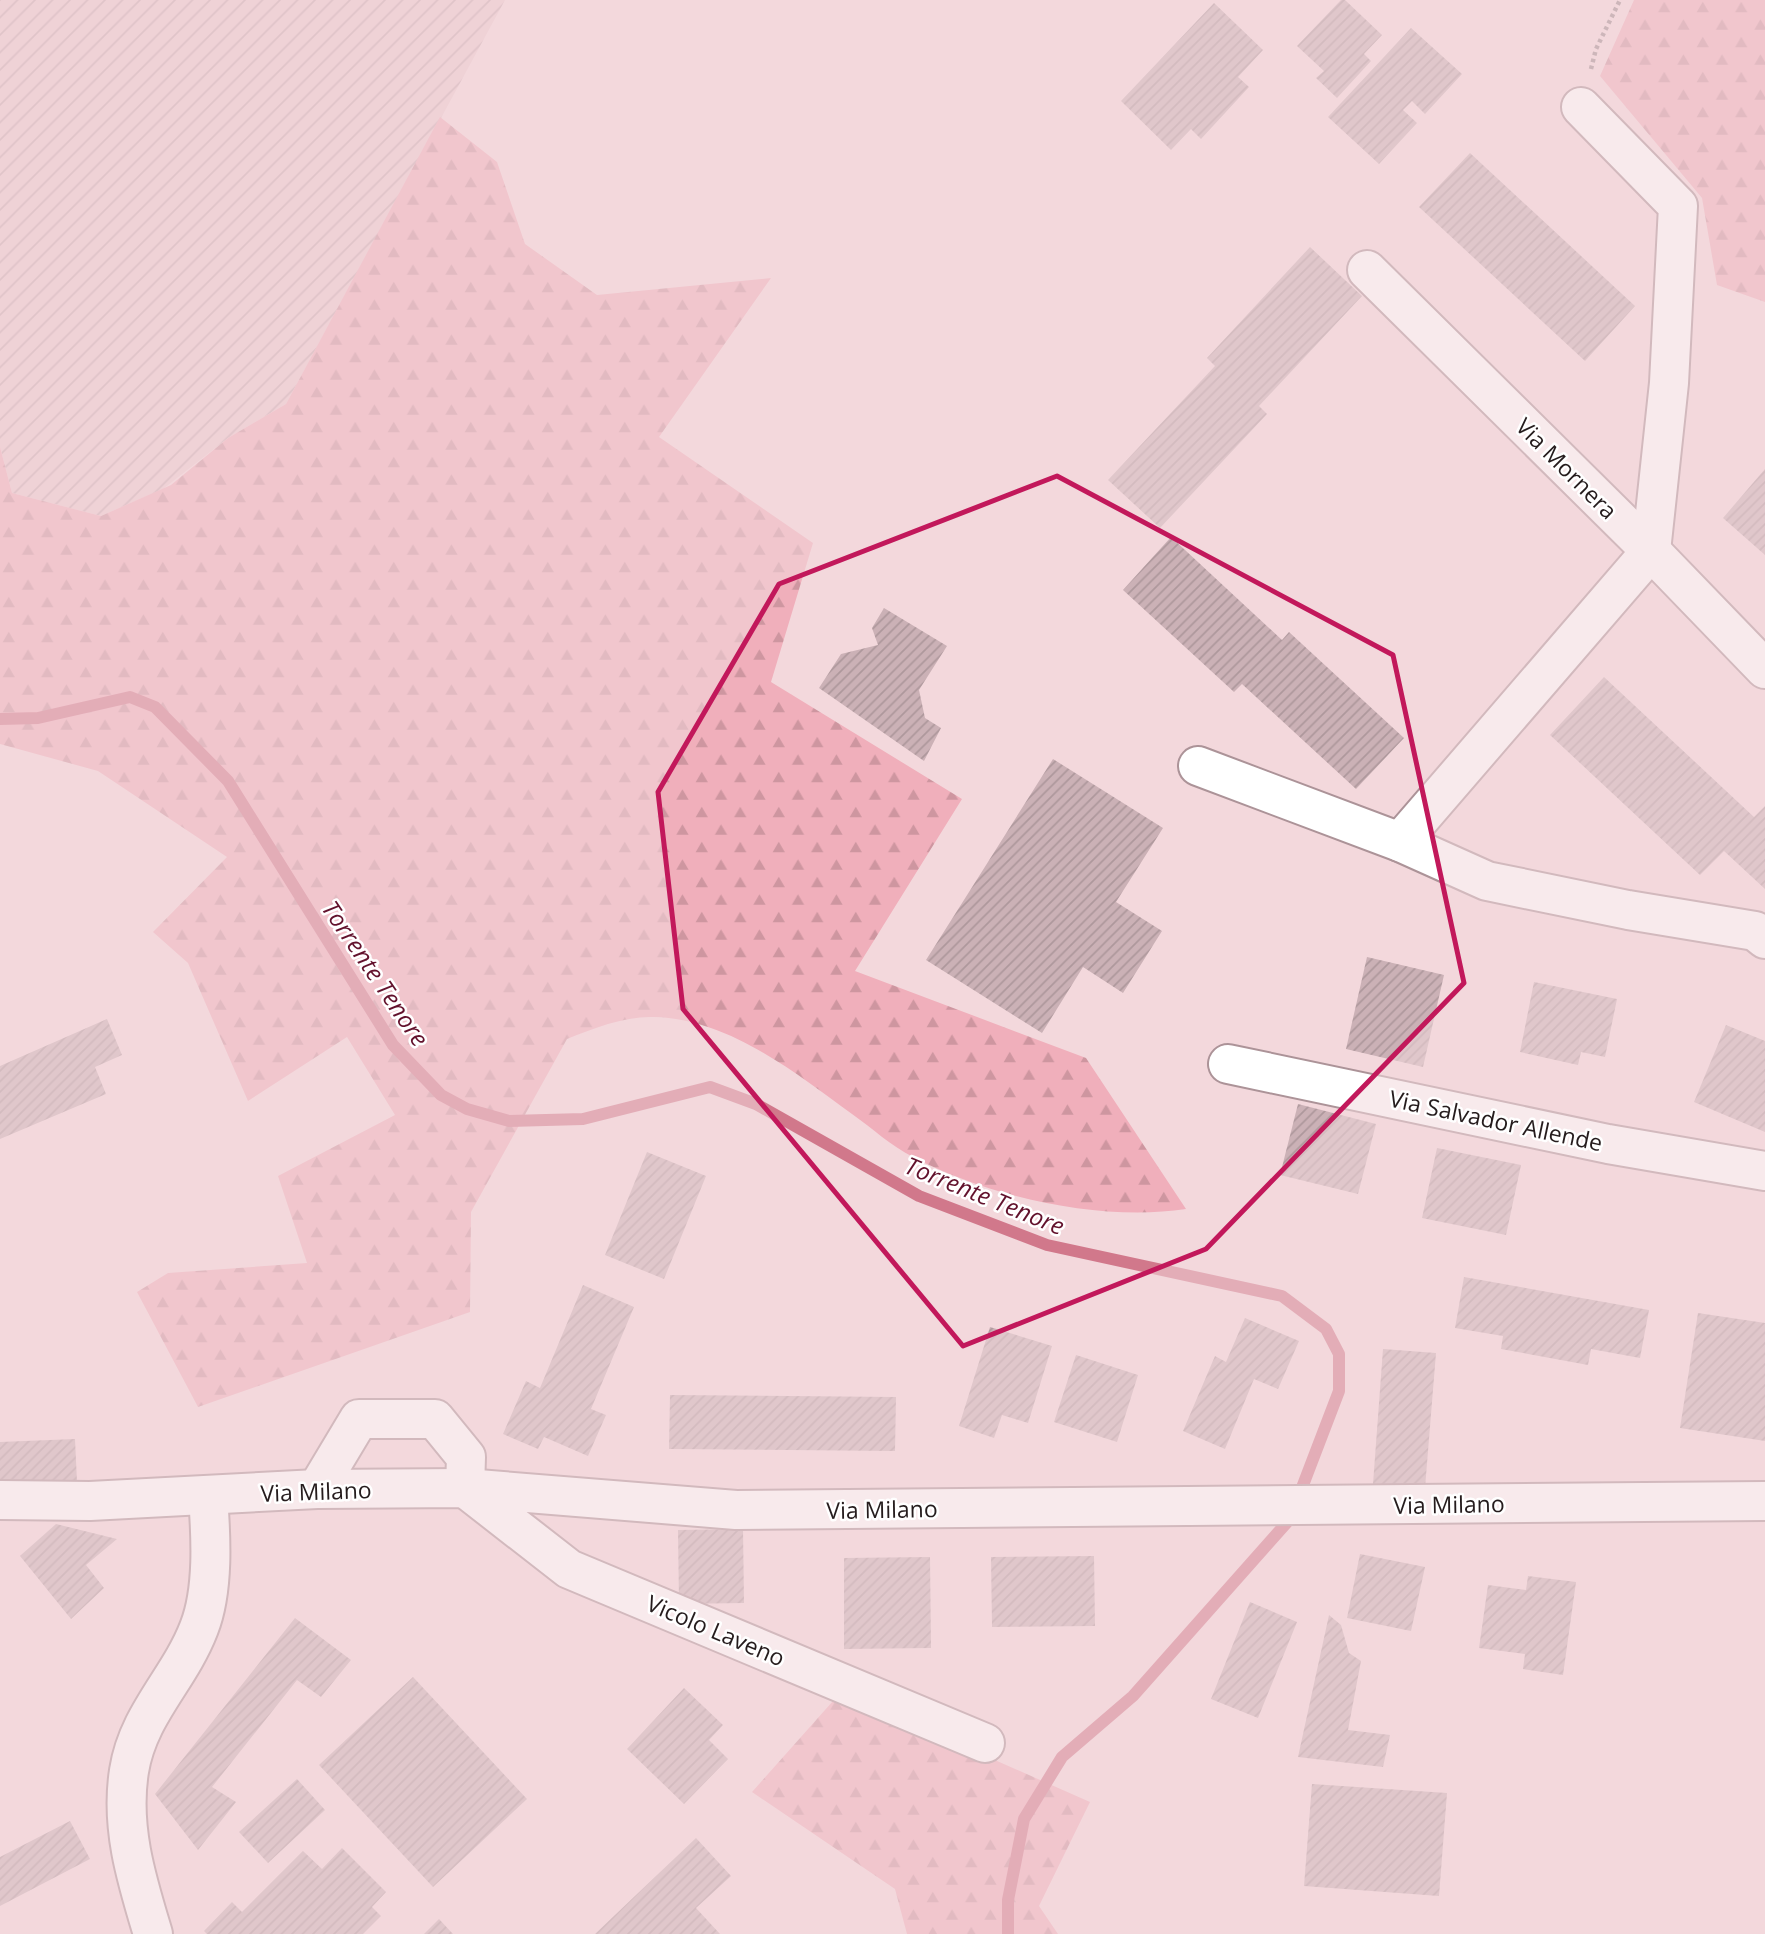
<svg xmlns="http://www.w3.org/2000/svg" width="1765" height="1934" font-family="'Open Sans',sans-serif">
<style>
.industrial{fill:url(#industrial-furrows)}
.forest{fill:url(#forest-firs)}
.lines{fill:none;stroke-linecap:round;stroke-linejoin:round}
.stream{stroke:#d1788b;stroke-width:12}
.building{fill:url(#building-hatch)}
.minor-casing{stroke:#ac9398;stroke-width:42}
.path{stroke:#a18d90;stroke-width:4.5;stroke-dasharray:3.5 3.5;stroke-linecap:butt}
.minor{stroke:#fff;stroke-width:38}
.marked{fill:none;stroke:#c2185b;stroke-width:5;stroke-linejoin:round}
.labels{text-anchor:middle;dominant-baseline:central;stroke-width:5;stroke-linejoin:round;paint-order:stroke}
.street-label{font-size:23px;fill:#251c1d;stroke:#fff}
.water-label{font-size:24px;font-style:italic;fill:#62112c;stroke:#fff}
</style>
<defs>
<pattern id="industrial-furrows" width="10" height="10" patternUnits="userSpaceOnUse" patternTransform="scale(1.75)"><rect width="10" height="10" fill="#ecc9cf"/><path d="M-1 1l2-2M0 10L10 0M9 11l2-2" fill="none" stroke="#caacb1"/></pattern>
<pattern id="forest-firs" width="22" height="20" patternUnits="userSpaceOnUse" patternTransform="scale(1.75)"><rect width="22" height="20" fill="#f0afbb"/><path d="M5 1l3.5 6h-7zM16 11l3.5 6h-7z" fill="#ce96a0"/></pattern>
<pattern id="building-hatch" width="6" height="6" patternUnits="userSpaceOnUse" patternTransform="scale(1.75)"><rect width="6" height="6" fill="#cbb1b6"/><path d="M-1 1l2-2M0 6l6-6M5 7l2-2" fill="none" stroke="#ae989c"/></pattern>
</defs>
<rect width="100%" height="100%" fill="#f3d8dc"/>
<polygon class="industrial" points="0,0 505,0 286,404 228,438 163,489 101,516 12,493 0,447"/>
<g class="forest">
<polygon points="1634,0 1765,0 1765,302 1717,285 1702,198 1600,76"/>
<path d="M440,117L497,162L525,244L597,295L771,278L659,437L813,543L771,682L962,799L855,971L1086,1058L1186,1209C1101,1222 989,1197 913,1157C891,1146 872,1128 852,1114C794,1072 729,1019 654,1017C625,1016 594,1028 567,1039L471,1212L470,1312L198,1407L137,1292L168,1273L307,1263L278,1176L395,1115L347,1037L248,1101L188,963L153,932L227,857L98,771L0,744V447L12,493L101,516L171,485L228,438L286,404Z"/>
<polygon points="841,1692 1090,1802 1039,1906 1058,1934 907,1934 895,1889 752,1792"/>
</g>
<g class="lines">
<polyline class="stream" points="0,719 38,718 130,697 155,707 228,781 393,1045 441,1095 467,1109 509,1121 583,1119 710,1087 756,1104 919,1196 1047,1245 1282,1296 1326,1329 1339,1354 1339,1391 1290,1519 1133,1696 1062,1757 1024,1819 1008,1900 1008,1934"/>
</g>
<g class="building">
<polygon points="1341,0 1345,0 1382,35 1364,54 1371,61 1337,98 1316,78 1324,71 1297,46"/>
<polygon points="1214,3 1263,50 1238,77 1249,87 1201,139 1191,129 1171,150 1121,101"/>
<polygon points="1411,28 1462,74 1425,114 1412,101 1403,110 1417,123 1379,164 1328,117"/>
<polygon points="1470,153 1635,306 1585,361 1419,207"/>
<polygon points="1310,247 1362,296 1259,406 1267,414 1160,528 1108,480 1215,366 1207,358"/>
<polygon points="1765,469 1765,555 1723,518"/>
<polygon points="1171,537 1282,640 1289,632 1404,738 1356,789 1242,684 1234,692 1123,590"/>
<polygon points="884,608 947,646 919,690 925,718 941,728 924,761 819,688 841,654 878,645 872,628"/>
<polygon points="1604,677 1754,817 1765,806 1765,889 1724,851 1700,875 1550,735"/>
<polygon points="1053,759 1163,828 1116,902 1162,931 1123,993 1083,967 1042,1033 926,960"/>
<polygon points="1367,957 1444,975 1423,1067 1346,1049"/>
<polygon points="1534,982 1617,999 1605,1057 1581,1052 1578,1065 1520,1052"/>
<polygon points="107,1019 122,1055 95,1067 106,1094 0,1139 0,1066"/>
<polygon points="1726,1025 1765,1041 1765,1132 1694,1102"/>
<polygon points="1298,1104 1376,1124 1358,1194 1280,1175"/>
<polygon points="1437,1148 1521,1165 1506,1235 1422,1218"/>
<polygon points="647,1152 706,1176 664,1279 605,1255"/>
<polygon points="1464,1277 1649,1310 1640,1358 1591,1349 1588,1365 1501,1349 1503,1336 1455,1328"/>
<polygon points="583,1285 634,1307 591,1409 606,1415 588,1456 544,1437 538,1449 503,1434 526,1381 540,1388"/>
<polygon points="1698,1313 1765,1323 1765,1441 1680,1428"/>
<polygon points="1245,1318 1299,1341 1278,1389 1254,1379 1225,1449 1183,1431 1215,1356 1226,1362"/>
<polygon points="990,1327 1052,1346 1028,1423 1002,1415 994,1438 959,1426"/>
<polygon points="1383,1349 1436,1353 1425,1488 1373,1484"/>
<polygon points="1076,1355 1138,1375 1117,1442 1054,1422"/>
<polygon points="670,1395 896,1397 895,1451 669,1449"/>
<polygon points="75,1439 77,1482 0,1485 0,1442"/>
<polygon points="56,1524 117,1539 86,1565 104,1588 71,1619 20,1556"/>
<polygon points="743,1529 744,1603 679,1604 678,1530"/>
<polygon points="1360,1554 1425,1567 1411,1631 1347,1618"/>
<polygon points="1094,1556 1095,1626 992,1627 991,1557"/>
<polygon points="930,1557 931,1648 844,1649 844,1558"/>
<polygon points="1528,1576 1576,1582 1563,1675 1523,1669 1525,1654 1479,1648 1488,1585 1526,1590"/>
<polygon points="1250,1602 1297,1622 1258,1718 1211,1699"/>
<polygon points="1329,1615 1341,1625 1349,1653 1361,1661 1348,1730 1390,1735 1383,1767 1298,1757"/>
<polygon points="295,1618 351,1660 321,1697 297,1680 212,1787 236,1802 198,1850 155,1794"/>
<polygon points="413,1677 527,1799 433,1887 319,1765"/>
<polygon points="684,1688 723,1725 709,1740 728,1759 684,1804 627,1749"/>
<polygon points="297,1779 325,1810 268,1863 239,1832"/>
<polygon points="1312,1784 1447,1793 1439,1896 1304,1886"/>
<polygon points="70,1821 90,1859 0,1906 0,1857"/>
<polygon points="696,1838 731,1876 696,1908 720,1934 595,1934"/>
<polygon points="342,1848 386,1892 372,1907 381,1916 363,1934 207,1934 204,1931 232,1902 242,1912 303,1851 322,1869"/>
<polygon points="439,1919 453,1934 424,1934"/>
</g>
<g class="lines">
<defs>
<g id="minor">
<polyline points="1367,270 1651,551 1765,669"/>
<polyline points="1198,766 1400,842 1651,551 1669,383 1678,206 1581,107"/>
<polyline points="1400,842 1487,881 1628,910 1755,931 1765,939"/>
<polyline points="1228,1064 1608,1144 1765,1171"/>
<polyline points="317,1489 359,1419 435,1419 466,1457 465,1488 569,1569 985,1743"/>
<polyline points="0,1500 90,1501 317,1489 465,1488 736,1510 1765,1501"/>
<path d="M153,1934C137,1881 120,1828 129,1771C138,1714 179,1680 199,1628C214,1590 211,1536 208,1496"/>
</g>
</defs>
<use href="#minor" class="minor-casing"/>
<polyline class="path" points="1591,69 1596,49 1620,0"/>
<use href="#minor" class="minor"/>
</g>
<path d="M0 0H1765V1934H0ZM1057,476L1393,655L1464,983L1206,1249L963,1346L683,1009L658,792L779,584Z" fill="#f3d8dc" fill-opacity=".55" fill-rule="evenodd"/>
<path class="marked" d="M1057,476L1393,655L1464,983L1206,1249L963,1346L683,1009L658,792L779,584Z"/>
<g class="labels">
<g class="street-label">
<text transform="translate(1567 468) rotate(45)">Via Mornera</text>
<text transform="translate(1496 1120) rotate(12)">Via Salvador Allende</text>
<text transform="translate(316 1491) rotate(-2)">Via Milano</text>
<text transform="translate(1449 1504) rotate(-1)">Via Milano</text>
<text transform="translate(882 1509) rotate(-1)">Via Milano</text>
<text transform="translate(716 1630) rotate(23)">Vicolo Laveno</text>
</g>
<g class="water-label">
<text transform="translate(376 973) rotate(56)">Torrente Tenore</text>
<text transform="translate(985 1195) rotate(22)">Torrente Tenore</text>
</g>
</g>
</svg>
